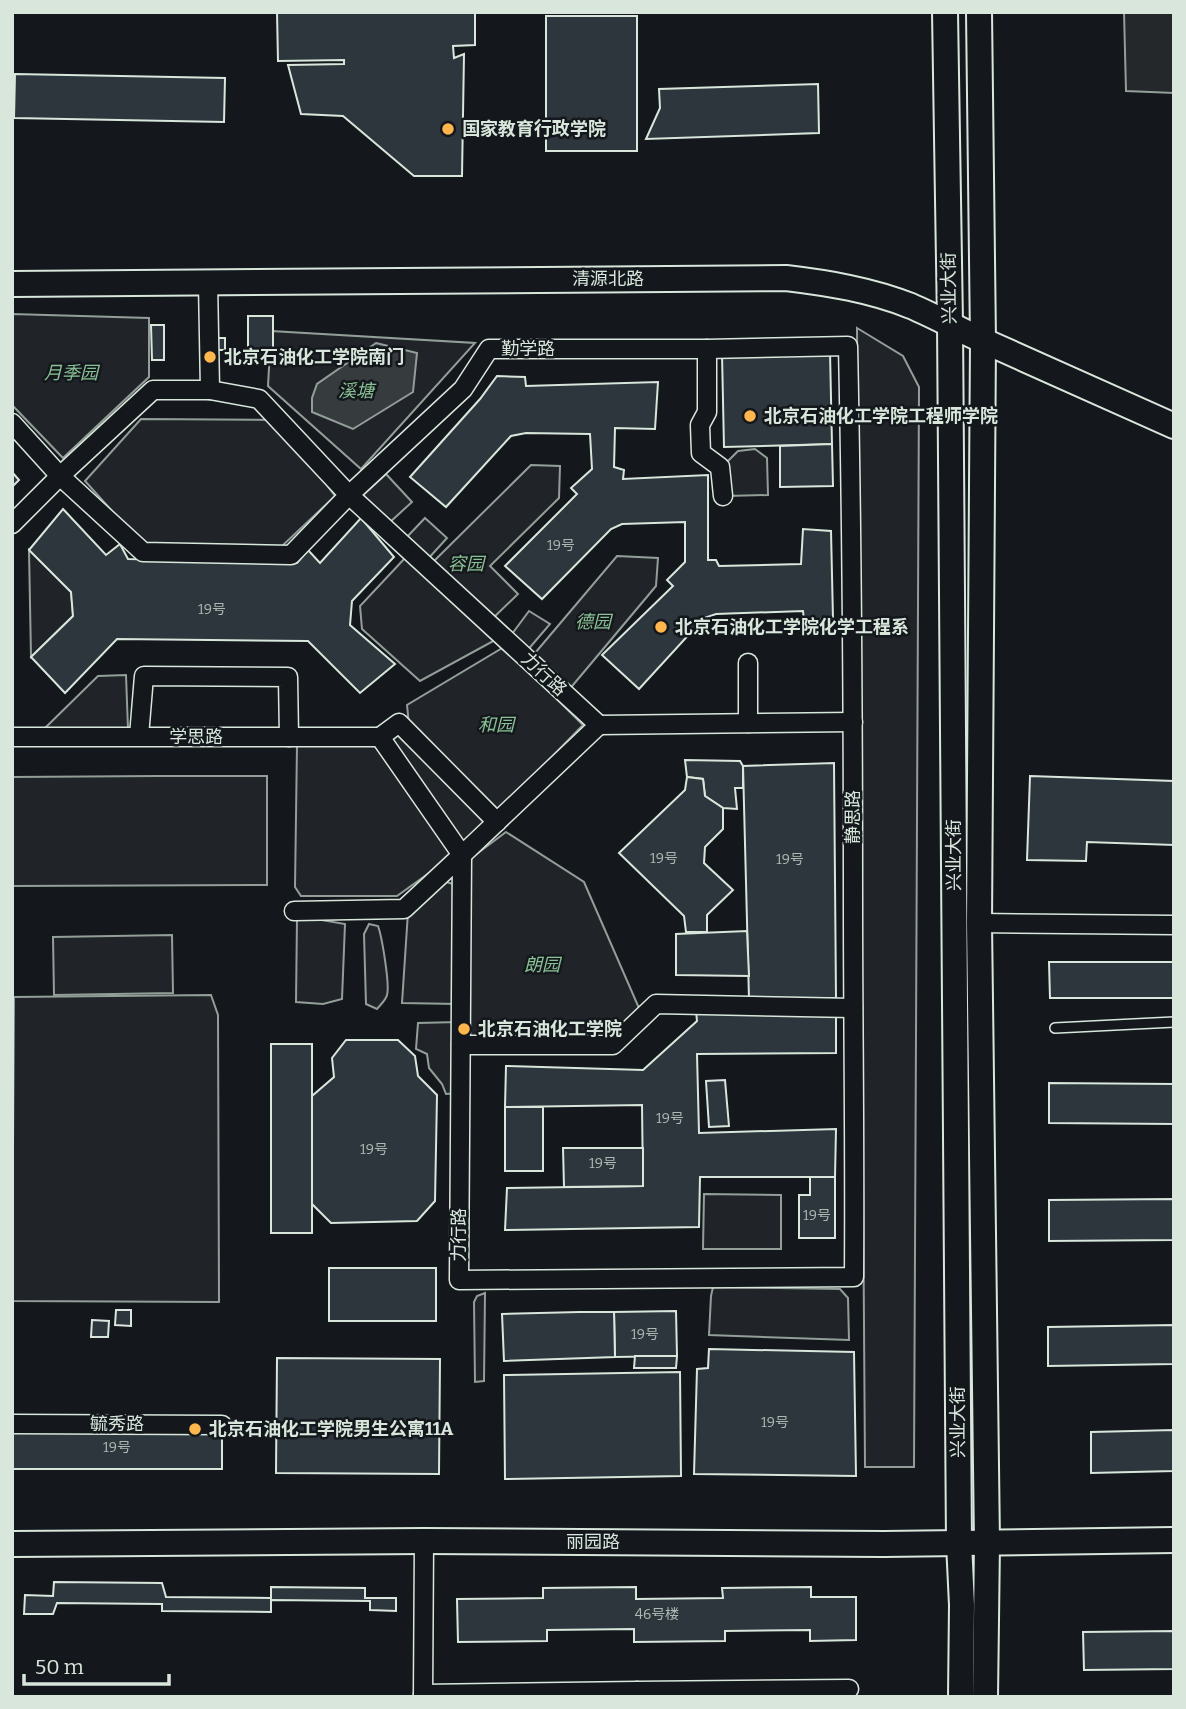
<svg xmlns="http://www.w3.org/2000/svg" width="1186" height="1709" font-family="Bitter,'Noto Sans SC',serif">
<style>
.green{fill:#202428;stroke:#939e99;stroke-width:2}
.parking{fill:#24282b;stroke:#939e99;stroke-width:2}
.water{fill:#363b3e;stroke:#939e99;stroke-width:2}
.building{fill:#2c363c;stroke:#d8e6dc;stroke-width:2}
.lines{fill:none;stroke-linecap:round;stroke-linejoin:round}
.lane-casing{stroke:#d8e6dc;stroke-width:12}
.street-casing{stroke:#d8e6dc;stroke-width:21}
.secondary-casing{stroke:#d8e6dc;stroke-width:28}
.lane{stroke:#14181c;stroke-width:9}
.street{stroke:#14181c;stroke-width:18}
.secondary{stroke:#14181c;stroke-width:24}
.poi-dot{fill:#ffb74d;stroke:#14181c;stroke-width:2.5}
.labels{text-anchor:middle;dominant-baseline:central;stroke-width:5;stroke-linejoin:round;paint-order:stroke}
.number-label{font-size:14px;fill:#adbab4}
.poi-label{font-size:18px;font-weight:bold;fill:#d8e6dc;stroke:#14181c;text-anchor:start}
.street-label{font-size:18px;fill:#d8e6dc;stroke:#14181c}
.park-label{font-size:18px;font-style:italic;fill:#8ac095;stroke:#14181c}
</style>
<rect width="100%" height="100%" fill="#14181c"/>
<g class="green">
<polygon points="12,314 149,318 149,377 63,458 12,405"/>
<polygon points="857,328 903,356 919,387 914,1467 865,1467"/>
<polygon points="271,331 475,343 361,469 268,386"/>
<polygon points="141,419 278,420 335,496 280,548 142,544 85,481"/>
<polygon points="755,449 767,458 768,495 727,496 726,463 738,451"/>
<polygon points="531,465 560,466 559,498 490,566 518,594 490,621 432,563"/>
<polygon points="386,474 412,502 389,523 363,495"/>
<polygon points="425,518 447,538 427,560 405,539"/>
<polygon points="29,550 71,592 73,616 31,657"/>
<polygon points="617,556 658,558 656,586 568,691 530,659"/>
<polygon points="406,557 497,639 420,681 362,629 360,606"/>
<polygon points="529,611 550,624 526,652 509,638"/>
<polygon points="504,647 583,725 498,812 409,725 407,705"/>
<polygon points="126,675 128,729 42,731 98,676"/>
<polygon points="399,723 497,822 462,855 380,737"/>
<polygon points="297,745 375,746 454,855 397,896 301,896 295,887"/>
<polygon points="157,776 267,776 267,885 12,886 12,777"/>
<polygon points="506,832 584,882 639,1008 610,1036 469,1038 470,859"/>
<polygon points="443,881 453,884 457,1004 402,1003 408,912"/>
<polygon points="304,917 345,924 342,999 323,1004 296,1002 297,918"/>
<path d="M369,924L378,926C382,937 390,985 387,995C386,1000 380,1005 377,1009L366,1004L364,934Z"/>
<polygon points="172,935 173,993 54,995 53,937"/>
<polygon points="211,995 218,1015 219,1302 12,1301 14,997"/>
<polygon points="458,1022 458,1093 446,1094 442,1084 429,1068 427,1054 416,1049 418,1023"/>
<polygon points="704,1194 781,1195 781,1249 703,1249"/>
<polygon points="713,1287 840,1289 848,1298 849,1340 709,1335 711,1296"/>
<polygon points="485,1293 484,1381 475,1382 474,1302 477,1296"/>
</g>
<polygon class="parking" points="1124,12 1174,12 1174,93 1126,91"/>
<polygon class="water" points="376,343 417,353 413,392 353,429 312,412 312,398 317,384"/>
<g class="building">
<polygon points="277,12 475,12 475,45 453,46 454,58 464,54 462,176 414,176 343,116 301,114 288,65 344,64 344,60 278,61"/>
<rect x="546" y="16" width="91" height="135"/>
<polygon points="15,74 225,78 224,122 14,118"/>
<polygon points="818,84 819,133 646,139 660,108 659,89"/>
<rect x="248" y="316" width="25" height="42"/>
<polygon points="151,325 164,325 164,360 152,360"/>
<rect x="215" y="338" width="10" height="12"/>
<polygon points="830,352 832,444 724,447 722,354"/>
<polygon points="497,376 525,377 526,386 658,382 655,429 615,428 614,467 624,470 623,479 708,475 708,560 716,560 719,566 801,564 803,529 831,531 833,619 804,620 803,611 716,614 704,618 639,689 602,655 673,586 667,580 685,562 685,522 622,524 611,529 542,599 505,566 577,494 571,488 592,469 590,434 526,433 511,436 446,507 410,477 480,399"/>
<polygon points="832,444 833,486 780,487 780,446"/>
<polygon points="12,472 19,480 12,487"/>
<polygon points="63,509 106,555 120,544 128,559 297,563 308,550 320,563 361,518 394,557 352,601 350,625 395,664 360,693 308,641 117,639 65,693 31,657 73,616 71,592 29,550"/>
<polygon points="685,760 740,761 743,766 743,788 735,788 737,809 723,808 705,796 703,779 687,777"/>
<polygon points="834,763 836,998 749,999 743,766"/>
<polygon points="1030,776 1174,781 1174,845 1087,842 1086,861 1027,860"/>
<polygon points="687,777 703,779 705,796 723,808 723,829 705,847 704,863 733,890 707,915 707,932 686,932 684,916 619,853 685,790"/>
<polygon points="747,931 749,976 676,975 676,934"/>
<polygon points="1049,962 1174,962 1174,998 1050,998"/>
<polygon points="836,1010 836,1053 697,1054 699,1133 836,1129 835,1177 700,1177 699,1227 505,1230 507,1188 643,1186 642,1105 505,1107 506,1066 643,1070 697,1021 696,1011"/>
<polygon points="346,1040 398,1040 415,1056 418,1076 437,1095 435,1201 417,1221 331,1223 312,1204 312,1096 334,1077 332,1058"/>
<rect x="271" y="1044" width="41" height="189"/>
<polygon points="725,1080 729,1126 709,1127 706,1081"/>
<polygon points="1049,1083 1174,1084 1174,1124 1049,1123"/>
<rect x="505" y="1107" width="38" height="64"/>
<polygon points="563,1148 643,1148 643,1186 564,1187"/>
<polygon points="810,1177 835,1177 835,1238 799,1238 799,1195 810,1195"/>
<polygon points="1174,1199 1174,1240 1049,1241 1049,1200"/>
<rect x="329" y="1268" width="107" height="53"/>
<polygon points="116,1310 131,1310 131,1326 115,1325"/>
<polygon points="676,1311 677,1356 615,1357 614,1312"/>
<polygon points="580,1312 614,1312 615,1357 504,1361 502,1314"/>
<polygon points="92,1320 109,1321 108,1337 91,1337"/>
<polygon points="1174,1325 1174,1364 1048,1366 1048,1327"/>
<polygon points="709,1349 854,1352 856,1476 694,1474 697,1369 708,1368"/>
<polygon points="635,1356 677,1356 676,1368 634,1368"/>
<polygon points="277,1358 440,1359 439,1474 276,1473"/>
<polygon points="680,1372 681,1476 505,1479 504,1375"/>
<rect x="12" y="1425" width="210" height="44"/>
<polygon points="1174,1430 1174,1471 1091,1473 1091,1432"/>
<polygon points="54,1582 162,1583 166,1597 271,1598 271,1587 365,1588 365,1598 396,1598 396,1611 370,1610 370,1601 271,1600 271,1612 162,1611 162,1604 57,1603 53,1614 24,1614 25,1595 53,1596"/>
<polygon points="636,1587 636,1599 723,1598 722,1588 811,1587 811,1597 856,1597 856,1640 810,1641 810,1630 725,1631 725,1641 634,1642 634,1629 547,1630 547,1641 458,1642 457,1599 543,1598 543,1588"/>
<polygon points="1174,1631 1174,1669 1084,1670 1083,1632"/>
</g>
<g class="lines">
<defs>
<polyline id="lane" points="1055,1028 1174,1022"/>
<g id="street">
<polyline points="208,282 210,390"/>
<polygon points="153,390 210,390 259,399 349,495 291,555 143,552 60,476"/>
<polyline points="12,423 60,476 12,524"/>
<polyline points="748,663 748,723"/>
<polyline points="599,725 853,722"/>
<polyline points="139,736 144,676 288,677 289,737"/>
<polyline points="12,737 380,737"/>
<polyline points="380,737 462,855 599,725 349,495 463,389 489,349 707,349 707,412 700,425 701,453 720,467 723,496"/>
<polyline points="380,737 399,723 497,822"/>
<path d="M294,911L404,909L462,855L459,1280L854,1277C855,1152 853,1027 853,901C853,716 852,531 848,346L707,349"/>
<polyline points="979,923 1174,925"/>
<polyline points="461,1045 613,1045 656,1004 853,1008"/>
<polyline points="12,1424 222,1425"/>
<polyline points="637,1691 849,1689"/>
<polyline points="423,1694 637,1691 637,1697"/>
<polyline points="423,1697 424,1541"/>
</g>
<g id="secondary">
<polyline points="945,12 950,323 959,1543 962,1605 961,1697"/>
<polyline points="979,12 983,341 979,923 987,1543 985,1697"/>
<path d="M12,284L786,278C828,283 871,290 911,306C939,318 965,333 993,345C1053,372 1113,399 1174,426"/>
<polyline points="12,1544 424,1541 884,1544 1174,1540"/>
</g>
</defs>
<use href="#lane" class="lane-casing"/>
<use href="#street" class="street-casing"/>
<use href="#secondary" class="secondary-casing"/>
<use href="#lane" class="lane"/>
<use href="#street" class="street"/>
<use href="#secondary" class="secondary"/>
</g>
<g class="poi-dot">
<circle cx="448" cy="129" r="7"/>
<circle cx="210" cy="357" r="7"/>
<circle cx="750" cy="416" r="7"/>
<circle cx="661" cy="627" r="7"/>
<circle cx="464" cy="1029" r="7"/>
<circle cx="195" cy="1429" r="7"/>
</g>
<g class="labels">
<g class="number-label">
<text x="561" y="545">19号</text>
<text x="212" y="609">19号</text>
<text x="664" y="858">19号</text>
<text x="790" y="859">19号</text>
<text x="670" y="1118">19号</text>
<text x="374" y="1149">19号</text>
<text x="603" y="1163">19号</text>
<text x="817" y="1215">19号</text>
<text x="645" y="1334">19号</text>
<text x="775" y="1422">19号</text>
<text x="117" y="1447">19号</text>
<text x="657" y="1614">46号楼</text>
</g>
<g class="poi-label">
<text x="462" y="129">国家教育行政学院</text>
<text x="224" y="357">北京石油化工学院南门</text>
<text x="764" y="416">北京石油化工学院工程师学院</text>
<text x="675" y="627">北京石油化工学院化学工程系</text>
<text x="478" y="1029">北京石油化工学院</text>
<text x="209" y="1429">北京石油化工学院男生公寓11A</text>
</g>
<g class="street-label">
<text x="608" y="279">清源北路</text>
<text transform="translate(949 288) rotate(-91)">兴业大街</text>
<text x="528" y="349">勤学路</text>
<text transform="translate(544 674) rotate(43)">力行路</text>
<text x="196" y="737">学思路</text>
<text transform="translate(853 817) rotate(-90)">静思路</text>
<text transform="translate(954 855) rotate(-90)">兴业大街</text>
<text transform="translate(459 1235) rotate(-90)">力行路</text>
<text transform="translate(958 1422) rotate(-90)">兴业大街</text>
<text x="117" y="1424">毓秀路</text>
<text x="593" y="1542">丽园路</text>
</g>
<g class="park-label">
<text x="71" y="373">月季园</text>
<text x="356" y="391">溪塘</text>
<text x="466" y="564">容园</text>
<text x="593" y="622">德园</text>
<text x="496" y="725">和园</text>
<text x="542" y="965">朗园</text>
</g>
</g>
<rect width="1186" height="1709" fill="none" stroke="#d8e6dc" stroke-width="28"/>
<path d="M24 1674v10h145v-10" fill="none" stroke="#d8e6dc" stroke-width="3.5"/>
<text x="35" y="1674" font-size="21" fill="#d8e6dc" stroke="#14181c" stroke-width="5" paint-order="stroke">50 m</text>
</svg>
